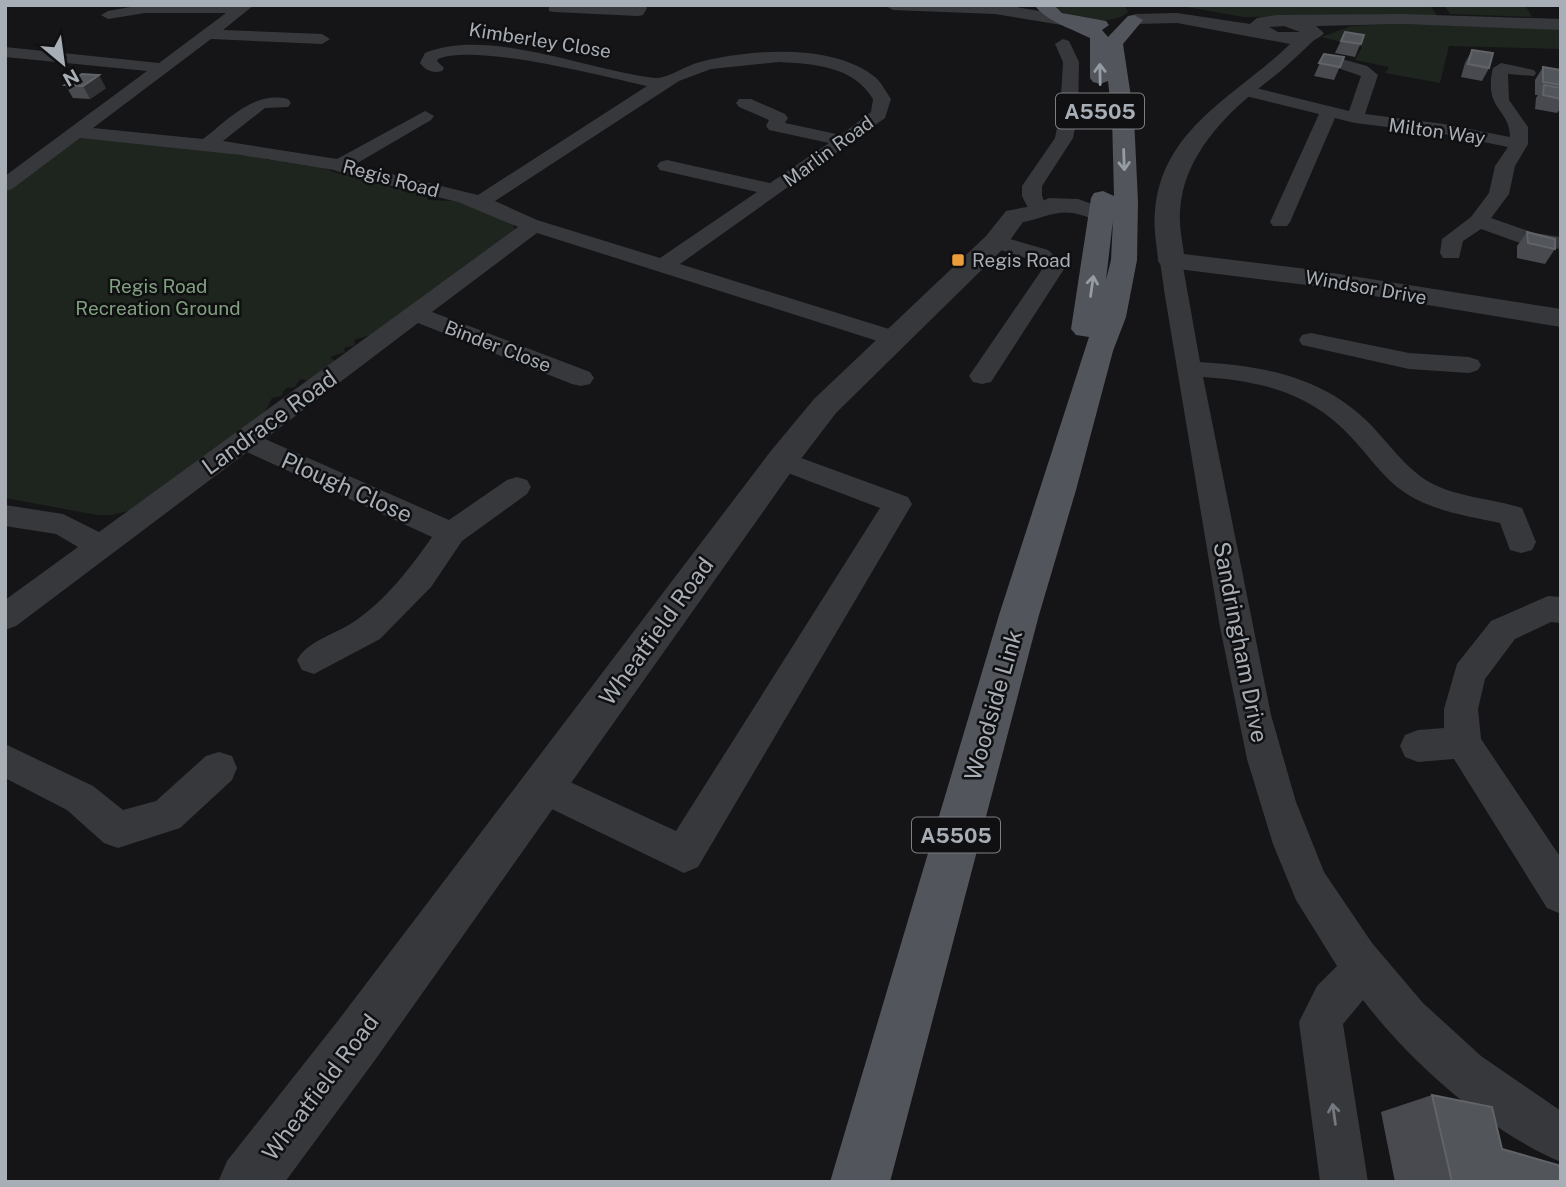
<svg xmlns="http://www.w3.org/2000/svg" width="1566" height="1187" font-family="'Public Sans',sans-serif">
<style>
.green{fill:#1d251e}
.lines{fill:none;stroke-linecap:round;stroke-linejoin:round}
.minor{fill:#36383c;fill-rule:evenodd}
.tertiary{fill:#36383c;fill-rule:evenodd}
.primary{fill:#52555b;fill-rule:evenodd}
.wall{fill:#484a4f}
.shaded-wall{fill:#2f3134}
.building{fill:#52555a;stroke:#606368;stroke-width:2}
.oneway{stroke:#969ca4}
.oneway2{stroke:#74797f}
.poi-dot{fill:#eb9d39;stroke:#101012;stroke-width:2.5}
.labels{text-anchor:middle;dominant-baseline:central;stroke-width:5;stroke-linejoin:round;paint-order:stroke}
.far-street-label{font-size:19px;fill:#a7aeb6;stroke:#101012}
.far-poi-label{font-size:19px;fill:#a7aeb6;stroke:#101012;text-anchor:start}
.far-park-label{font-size:19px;fill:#80a17f;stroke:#101012}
.shield{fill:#101012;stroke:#7a7f85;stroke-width:2}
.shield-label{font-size:21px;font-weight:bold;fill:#a7aeb6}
.street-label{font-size:23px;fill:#a7aeb6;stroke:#101012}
</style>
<rect width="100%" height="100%" fill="#151517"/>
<g class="green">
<path d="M1055,5H1124L1128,12C1115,26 1064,22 1055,5Z"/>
<polygon points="1175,5 1430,5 1437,16 1244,17"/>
<polygon points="1444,5 1525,5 1532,17 1450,14"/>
<polygon points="1398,24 1561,29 1561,49 1449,46 1440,83 1385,73 1389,67 1355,60 1362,47 1321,37 1352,26"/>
<path d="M89,137L232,150L236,155L243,153L246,156H263L267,160L283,159L286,163L293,161L295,164L302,163L305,166L316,164C338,176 356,178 381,179L378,184H389V187L407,190V193H417L416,196H426L428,200L456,201L512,223L517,233L374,334L354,340L355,345L344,348L345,352L330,357L337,363L313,381L300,379L295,387L286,388L281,396L272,398L261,419L131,510L112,515H97L5,498V189L70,140Z"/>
</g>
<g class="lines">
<g class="minor">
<path d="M141,5H254L223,30L322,34L330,39L322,44L211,39L93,128L203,139C229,119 253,91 288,99L291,103L288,107L265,108L223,141L337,159L425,111L434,116L431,120L354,165L478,195L647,86C601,76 477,43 438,59L437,61L444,68L442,71C433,74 425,70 420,63L425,53C489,27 589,71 655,78C667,79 687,65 700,62C748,49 834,43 875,77C882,83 886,92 891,99L885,118L680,264L905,334L908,339L905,344L896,346L887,344L537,233L432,312L590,372L594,378L590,384L581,386L572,384L418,323L265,439L449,520L507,480L517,477L527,480L531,487L527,494L462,541L431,587L380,639L314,674L302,670L297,660C308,640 337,634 355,621C385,601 412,566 432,537L247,452L16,626L5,630V600L78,547L56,534L5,526V505L63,514L99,532L518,227L458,202L354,177L334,170L241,155L80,138L12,189L5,191V176L147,71L5,57V47L159,63L226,13H145L108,19L101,15L108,11ZM779,62C815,64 853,66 873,99L871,112L841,135L785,123L788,118L785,114L751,99H739L736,103L739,107L769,120L766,126L769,130L829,143L770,183L667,160L660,162L657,166L660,170L757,192L660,258L537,220L495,201L679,81L711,69Z"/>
<polygon points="549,5 633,7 645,5 647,8 643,15 638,16 554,12 549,11"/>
<polygon points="1063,39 1069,41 1079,62 1078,113 1073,138 1042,186 1042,196 1049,212 1046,216 1032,216 1022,196 1022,186 1055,138 1060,113 1063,62 1055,44"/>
<path d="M1338,58L1367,66L1378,75L1365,114L1444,124L1510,137C1510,108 1483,110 1493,68L1501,63L1534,70L1536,73L1534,76L1508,74L1509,100L1528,127V144L1515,166L1509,194L1491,218L1534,233L1561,237V249L1523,244L1481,229L1463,241L1459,258H1443L1440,253L1442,239L1471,217L1489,193L1495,166L1508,147L1444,134L1355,123L1335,118L1290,222L1287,226H1273L1270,222L1319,114L1238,94L1236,90L1244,85L1349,111L1361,76L1332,66L1330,63L1332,60Z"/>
<polygon points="996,235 1048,250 1066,266 991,382 982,384 973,382 969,376 1043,268 1032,260 988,246 985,241 988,236"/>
<path d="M1171,254L1179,256L1182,261L1200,362C1263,366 1321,376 1368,422C1388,442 1404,467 1429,482C1458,498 1491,498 1522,508L1536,542L1532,550L1521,553L1510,550L1500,523C1467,516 1432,511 1404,492C1383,478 1369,456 1352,438C1311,393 1262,381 1203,377L1271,715L1296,802L1324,872L1372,943L1423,1003L1481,1056L1561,1111V1162C1488,1131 1411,1063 1363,1000L1343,1024L1368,1182H1320L1299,1022L1317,986L1337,966L1296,900L1273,844L1247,759L1220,627L1165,296L1160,261L1163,256Z"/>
<polygon points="1311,333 1409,353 1469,357 1478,360 1481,365 1478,370 1469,373 1409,369 1302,345 1299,340 1302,335"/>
<polygon points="782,451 908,497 912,504 698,867 684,873 529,798 523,786 529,774 542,769 676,831 880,508 772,467 768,460 772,453"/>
<polygon points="1548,596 1561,597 1561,623 1551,622 1515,639 1485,679 1478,709 1481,739 1561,858 1561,914 1547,908 1454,759 1418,762 1405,757 1400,746 1405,735 1418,730 1444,728 1444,709 1457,664 1491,621"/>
<polygon points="5,744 93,786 123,810 156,801 206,756 219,752 232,756 237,768 232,780 180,828 118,848 104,843 67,810 5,778"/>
</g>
<g class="tertiary">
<polygon points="884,5 1005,5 1068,16 1077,21 1068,26 995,14 893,10"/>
<path d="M1177,13L1250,24L1257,18L1277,15L1402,14L1561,19V30L1402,24L1316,26L1324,33C1320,38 1316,38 1312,42C1297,56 1284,69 1268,81C1226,113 1183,156 1180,211C1179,226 1182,240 1184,254L1307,269L1561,309V327L1307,285L1162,267L1158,261C1157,245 1153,228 1155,212C1161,128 1238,95 1290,44L1177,23L1135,24L1126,19L1135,14ZM1284,26L1300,32H1278L1269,27Z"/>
<path d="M1049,198L1078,199L1106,209L1134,213L1138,218L1134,223C1109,230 1095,217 1073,213C1056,210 1040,219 1023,222L1005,247L836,413L794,468L375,1060L285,1182H218L227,1161L337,1022L770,452L814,399L986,236L1006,211L1032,206Z"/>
</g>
<path class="primary" d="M1034,5H1054L1062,13L1106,21L1109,25L1102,30L1108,37L1128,16L1134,15L1143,20L1123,44L1134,117L1138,202L1137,260L1126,317L1113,351L1076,490L1039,615L890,1182H830L999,615L1089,337L1076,335L1071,329L1091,198L1094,193L1103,191L1114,196L1112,117L1108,81L1100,84L1093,82L1090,78V38C1070,28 1048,22 1034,5ZM1113,220L1111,260L1106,280Z"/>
</g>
<g class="wall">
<polygon points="1345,32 1364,35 1355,57 1335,53"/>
<polygon points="1472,50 1489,68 1482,81 1461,77 1465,63"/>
<polygon points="1324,54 1344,57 1334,80 1314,76"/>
<polygon points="1543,67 1561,70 1561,108 1557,113 1535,109 1536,98 1538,95 1535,95 1535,80"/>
<polygon points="65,85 106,88 90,99 73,98"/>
<polygon points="1527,232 1555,249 1545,264 1517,258 1517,246"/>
<polygon points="1432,1095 1502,1149 1561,1182 1395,1182 1381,1112"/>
</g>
<polygon class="shaded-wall" points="99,75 106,88 90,99 83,86"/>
<g class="building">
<polygon points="1345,32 1364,35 1361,44 1341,41"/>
<polygon points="1472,50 1493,53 1489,68 1468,64"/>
<polygon points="1324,54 1344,57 1340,67 1319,63"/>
<polygon points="1543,67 1561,70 1561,85 1543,82"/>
<polygon points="82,74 99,75 83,86 65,85"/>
<polygon points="1544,85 1561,88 1561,99 1543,95"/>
<polygon points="1527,232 1555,239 1555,249 1528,243"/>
<polygon points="1432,1095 1492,1107 1502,1149 1558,1165 1561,1170 1561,1182 1452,1182"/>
</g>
<defs><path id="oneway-shaft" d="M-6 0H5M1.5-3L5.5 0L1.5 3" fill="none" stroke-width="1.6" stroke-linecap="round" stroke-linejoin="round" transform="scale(1.75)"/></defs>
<g class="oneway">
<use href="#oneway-shaft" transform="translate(1100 74) rotate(-91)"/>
<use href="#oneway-shaft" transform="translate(1124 160) rotate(88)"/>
<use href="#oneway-shaft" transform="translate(1092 286) rotate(-82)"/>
</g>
<use class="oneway2" href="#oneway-shaft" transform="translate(1334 1114) rotate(-98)"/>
<rect class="poi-dot" x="951" y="253" width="14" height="14" rx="3.5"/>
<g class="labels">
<g class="far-street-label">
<text transform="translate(540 40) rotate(9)">Kimberley Close</text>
<text transform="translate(1437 131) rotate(8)">Milton Way</text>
<text transform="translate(828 151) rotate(-36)">Marlin Road</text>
<text transform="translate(391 178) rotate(15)">Regis Road</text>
<text transform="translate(1366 287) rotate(10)">Windsor Drive</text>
<text transform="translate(498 346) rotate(21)">Binder Close</text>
</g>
<g class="far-poi-label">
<text x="972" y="260">Regis Road</text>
</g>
<g class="far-park-label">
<text x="158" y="286">Regis Road<tspan x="158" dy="22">Recreation Ground</tspan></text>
</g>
<g class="shield">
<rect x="1056" y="93.5" width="88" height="35" rx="5"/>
<rect x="912" y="817.5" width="88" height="35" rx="5"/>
</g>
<g class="shield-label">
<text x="1100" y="111">A5505</text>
<text x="956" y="835">A5505</text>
</g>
<g class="street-label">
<text transform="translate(269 422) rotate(-36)">Landrace Road</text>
<text transform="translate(347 487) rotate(24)">Plough Close</text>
<text transform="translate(656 631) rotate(-54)">Wheatfield Road</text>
<text transform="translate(1241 642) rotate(79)">Sandringham Drive</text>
<text transform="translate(993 705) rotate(-74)">Woodside Link</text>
<text transform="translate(320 1087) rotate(-53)">Wheatfield Road</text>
</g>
</g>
<rect width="1566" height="1187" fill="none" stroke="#a7aeb6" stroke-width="14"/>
<g transform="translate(63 63) rotate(151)" stroke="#101012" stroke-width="5" paint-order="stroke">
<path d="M0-5L12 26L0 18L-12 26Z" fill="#a7aeb6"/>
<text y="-10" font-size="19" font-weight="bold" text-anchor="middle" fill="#a7aeb6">N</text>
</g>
</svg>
